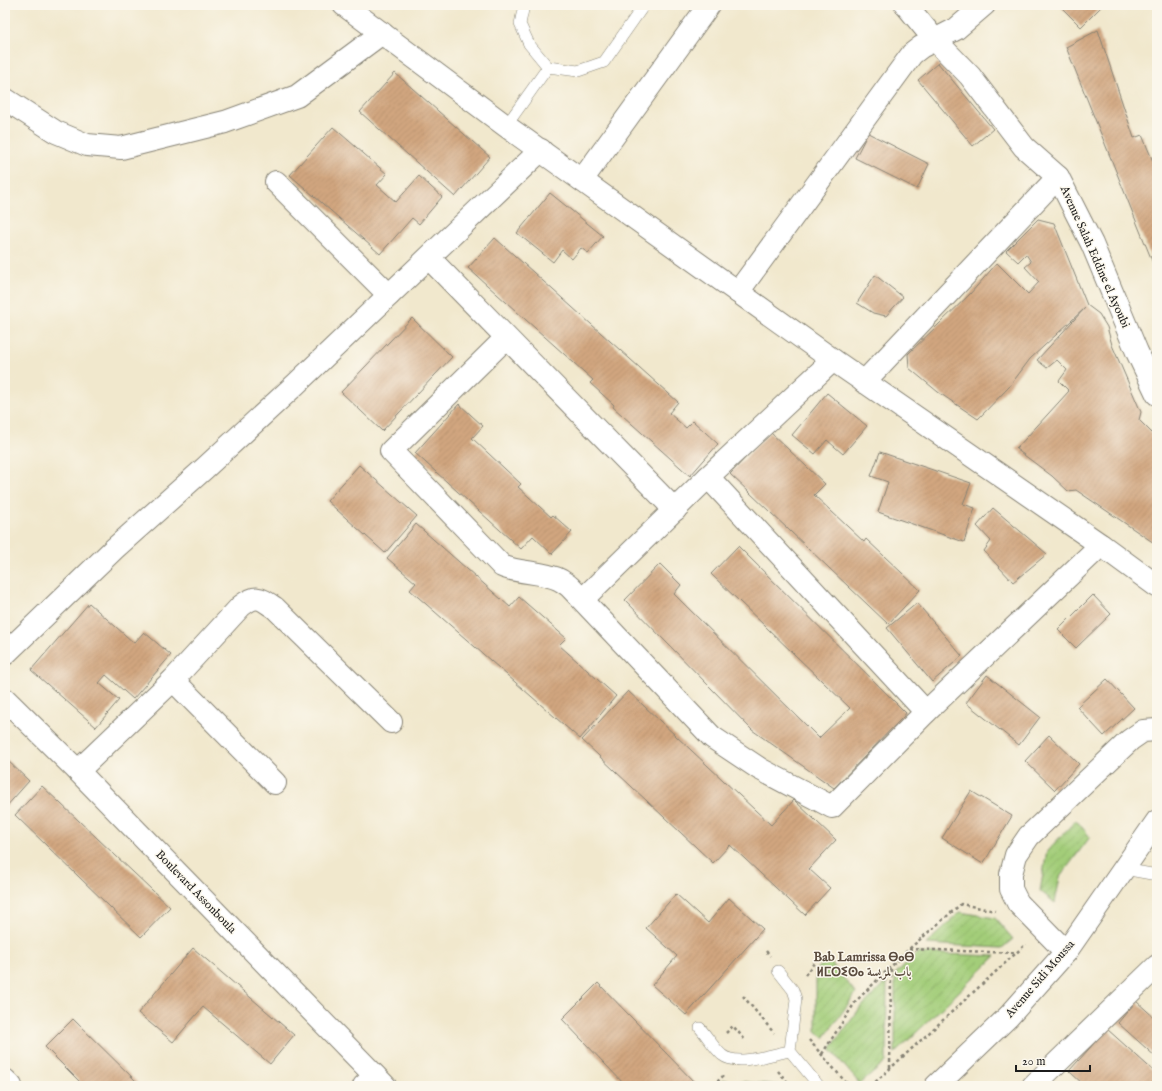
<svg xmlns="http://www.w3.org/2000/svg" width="1162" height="1091" font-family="'IM FELL English',Amiri,'Noto Sans Tifinagh',serif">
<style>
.garden{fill:url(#garden-furrows);stroke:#60744a}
.building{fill:url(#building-hatch)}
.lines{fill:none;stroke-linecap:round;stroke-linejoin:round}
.service-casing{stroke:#868274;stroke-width:12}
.minor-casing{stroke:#868274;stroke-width:24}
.tertiary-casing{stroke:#868274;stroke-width:24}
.path{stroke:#868274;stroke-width:2.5;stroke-dasharray:3 3;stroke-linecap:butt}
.service{stroke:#fff;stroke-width:11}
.minor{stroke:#fff;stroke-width:22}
.tertiary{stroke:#fff;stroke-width:22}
.labels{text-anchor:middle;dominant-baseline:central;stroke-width:3;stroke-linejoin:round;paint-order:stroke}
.street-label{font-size:12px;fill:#1c1c1c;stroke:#fbf7ec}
.neighbourhood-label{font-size:13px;font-weight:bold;fill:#5b4c3f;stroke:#fbf7ec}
</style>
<defs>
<pattern id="garden-furrows" width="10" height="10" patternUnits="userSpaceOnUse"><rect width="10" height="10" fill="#a3cd79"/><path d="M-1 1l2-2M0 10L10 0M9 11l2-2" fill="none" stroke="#8caf68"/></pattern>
<pattern id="building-hatch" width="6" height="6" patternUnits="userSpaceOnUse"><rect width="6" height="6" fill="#d1a67f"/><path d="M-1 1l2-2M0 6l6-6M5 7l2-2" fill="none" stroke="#b38e6d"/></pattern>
</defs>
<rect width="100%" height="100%" fill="#fbf7ec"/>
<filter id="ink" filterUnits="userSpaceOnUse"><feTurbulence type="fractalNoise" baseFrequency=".025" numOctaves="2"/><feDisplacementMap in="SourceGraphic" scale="8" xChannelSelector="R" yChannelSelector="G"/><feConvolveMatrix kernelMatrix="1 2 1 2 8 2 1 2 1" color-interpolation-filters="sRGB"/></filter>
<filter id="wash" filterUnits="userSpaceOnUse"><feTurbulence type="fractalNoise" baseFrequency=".012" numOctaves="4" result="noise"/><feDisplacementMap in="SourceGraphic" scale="16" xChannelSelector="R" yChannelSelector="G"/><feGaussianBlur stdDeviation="0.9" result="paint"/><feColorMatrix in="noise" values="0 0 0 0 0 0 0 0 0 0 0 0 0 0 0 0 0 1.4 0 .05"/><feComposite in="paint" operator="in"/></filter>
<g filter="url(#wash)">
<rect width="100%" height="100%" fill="#f1e8cd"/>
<g class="garden">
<polygon points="1076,820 1090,837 1060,877 1055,903 1040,891 1047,851"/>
<polygon points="960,912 995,918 1013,939 1002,948 926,944"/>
<polygon points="917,953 996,956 895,1053 895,974"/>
<polygon points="827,958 856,993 824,1038 816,1031 816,971"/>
<polygon points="887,981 886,1062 860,1084 830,1049 860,1008"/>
<polygon points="723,1080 779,1085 717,1086"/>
</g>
<g id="blocks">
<g class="building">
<polygon points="1059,5 1103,5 1081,27"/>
<polygon points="1098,30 1134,138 1142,135 1157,171 1157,273 1066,47"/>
<polygon points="938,63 993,129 973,146 918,80"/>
<polygon points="395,73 490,157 455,197 360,112"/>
<polygon points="333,127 387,174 377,185 396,202 419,176 442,197 419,224 412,218 380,254 290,175"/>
<polygon points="868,133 929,164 917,189 855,158"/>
<polygon points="550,193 603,236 588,253 581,248 572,259 562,250 553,262 517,233"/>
<polygon points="1038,219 1054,223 1087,305 1099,314 1107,327 1112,345 1141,412 1139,420 1155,436 1157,442 1157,545 1076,490 1068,491 1052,476 1016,449 1069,391 1059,381 1067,370 1057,360 1047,368 1037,360 1085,308 1030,359 1009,387 978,419 938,392 909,368 908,354 970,294 997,263 1028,294 1039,282 1025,267 1031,262 1026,254 1018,262 1006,251"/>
<polygon points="495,238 678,402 669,413 686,428 693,421 718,444 690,476 613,407 614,405 590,383 593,380 468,268"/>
<polygon points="875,275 903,297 886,316 873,313 857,303"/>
<polygon points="412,318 452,357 382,431 341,392"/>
<polygon points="827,393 867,426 843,454 827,440 815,454 792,435"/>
<polygon points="459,404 483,426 472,438 521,484 518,487 551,517 553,515 572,532 552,554 533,536 521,549 415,453"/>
<polygon points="770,432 825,484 814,495 864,542 866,539 920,590 888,624 730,474"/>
<polygon points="880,452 971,483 963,504 975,508 964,542 878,512 888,482 871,476"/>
<polygon points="359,465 417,516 385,553 327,501"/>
<polygon points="993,508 1047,554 1013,582 984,551 991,541 977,526"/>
<polygon points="416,524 510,607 519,597 566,638 559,645 616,696 580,739 410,590 416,583 387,558"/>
<polygon points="738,546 906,713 903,717 834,788 752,730 625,600 660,564 681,585 674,594 819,738 850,708 711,574"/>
<polygon points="1093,595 1111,614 1076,648 1058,630"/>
<polygon points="89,603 134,643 144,632 171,655 133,699 106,675 99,683 119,700 96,727 31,670"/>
<polygon points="917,603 962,656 932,682 887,628"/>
<polygon points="987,675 1040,717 1019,745 966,703"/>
<polygon points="1107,679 1134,708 1104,736 1077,707"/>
<polygon points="628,691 771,825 794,800 836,840 809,869 830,888 805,915 730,845 713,863 582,740"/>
<polygon points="1049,735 1079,764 1055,790 1025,761"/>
<polygon points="5,758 29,781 5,808"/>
<polygon points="42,786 170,907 141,937 15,815"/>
<polygon points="971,791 1012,816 983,864 942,838"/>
<polygon points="676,894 708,923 729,898 763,929 686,1015 652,985 677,956 646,928"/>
<polygon points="193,948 294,1035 270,1064 203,1007 173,1042 138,1013"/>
<polygon points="598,983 698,1086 626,1086 562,1019"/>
<polygon points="1136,1001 1157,1020 1157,1058 1118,1023"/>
<polygon points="73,1019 141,1086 84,1086 45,1047"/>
<polygon points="1107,1029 1157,1074 1157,1086 1085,1086 1069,1071"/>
</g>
</g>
</g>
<g filter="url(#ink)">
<use href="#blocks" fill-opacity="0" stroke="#868274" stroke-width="1"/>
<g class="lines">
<defs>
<g id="service">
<polyline points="524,5 520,24 529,44 548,67"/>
<polyline points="506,126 548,67 578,71 604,62 644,5"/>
<polyline points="1124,869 1157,875"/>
<polyline points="778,971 793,990 796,999 790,1051 819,1086"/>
<path d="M700,1028C707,1036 714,1048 722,1055C737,1067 772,1054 790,1051"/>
</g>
<g id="minor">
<polyline points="906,5 934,39 970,76 1024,147 1058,177 1092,244 1137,352 1157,394"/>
<polyline points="5,99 56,132 87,145 121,148 225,122 297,96 382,33"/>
<polyline points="582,180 709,5"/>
<polyline points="276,182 389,295"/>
<polyline points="429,258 675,510"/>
<polyline points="738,292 912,54 921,47 956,29 984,5"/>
<path d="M506,338L391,451L502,566C520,574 542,571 560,580C563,582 567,584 570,587L712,737L760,769L832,807L926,712L1101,545"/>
<polyline points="864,382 1058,177"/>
<polyline points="708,477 926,712"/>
<polyline points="583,599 708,477 833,360"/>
<polyline points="173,680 275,783"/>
<path d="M78,771L173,680L241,606C257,594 260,598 275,608L391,722"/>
<polyline points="1066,952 1018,903 1011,889 1011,874 1016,855 1029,836 1130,740 1143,731 1157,730"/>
<polyline points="5,1080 11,1086"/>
<polyline points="364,1086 375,1076"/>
<polyline points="1033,1086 1157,966"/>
</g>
<g id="tertiary">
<polyline points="344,5 506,126 833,360 1101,545 1157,586"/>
<polyline points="5,654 114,549 205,468 296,384 541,150"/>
<polyline points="5,699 78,771 385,1086"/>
<polyline points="936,1086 1009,1016 1066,952 1157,821"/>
</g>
</defs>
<use href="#service" class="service-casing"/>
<use href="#minor" class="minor-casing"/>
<use href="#tertiary" class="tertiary-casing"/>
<g class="path">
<polyline points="909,949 1016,953"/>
<polyline points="766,951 770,956"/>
<polyline points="805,975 820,955"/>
<polyline points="743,996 774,1033"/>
<polyline points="726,1033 733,1026 746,1041"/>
<polyline points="809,1040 849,1086"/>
<polyline points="822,1054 856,1001 909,949 961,904 995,911"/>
<polyline points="890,1068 891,967"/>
<polyline points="778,1071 791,1086"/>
<polyline points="713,1086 723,1076"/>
<polyline points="871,1086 1026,944"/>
</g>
<use href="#service" class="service"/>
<use href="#minor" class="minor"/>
<use href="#tertiary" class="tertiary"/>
</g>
</g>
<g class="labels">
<g class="street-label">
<text transform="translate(1095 257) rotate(66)">Avenue Salah Eddine el Ayoubi</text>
<text transform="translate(196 892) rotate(46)">Boulevard Assonboula</text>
<text transform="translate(1040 979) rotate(-49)">Avenue Sidi Moussa</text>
</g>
<g class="neighbourhood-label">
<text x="864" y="957">Bab Lamrissa ⴱⴰⴱ<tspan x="864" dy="15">ⵍⵎⵔⵉⵙⴰ باب لمريسة</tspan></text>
</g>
</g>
<rect width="1162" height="1091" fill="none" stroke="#fbf7ec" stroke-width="20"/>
<path d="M1016 1065v6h74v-6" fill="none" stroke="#1c1c1c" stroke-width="2"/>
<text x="1022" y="1065" font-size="12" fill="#1c1c1c" stroke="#fbf7ec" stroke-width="3" paint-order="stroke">20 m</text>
</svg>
